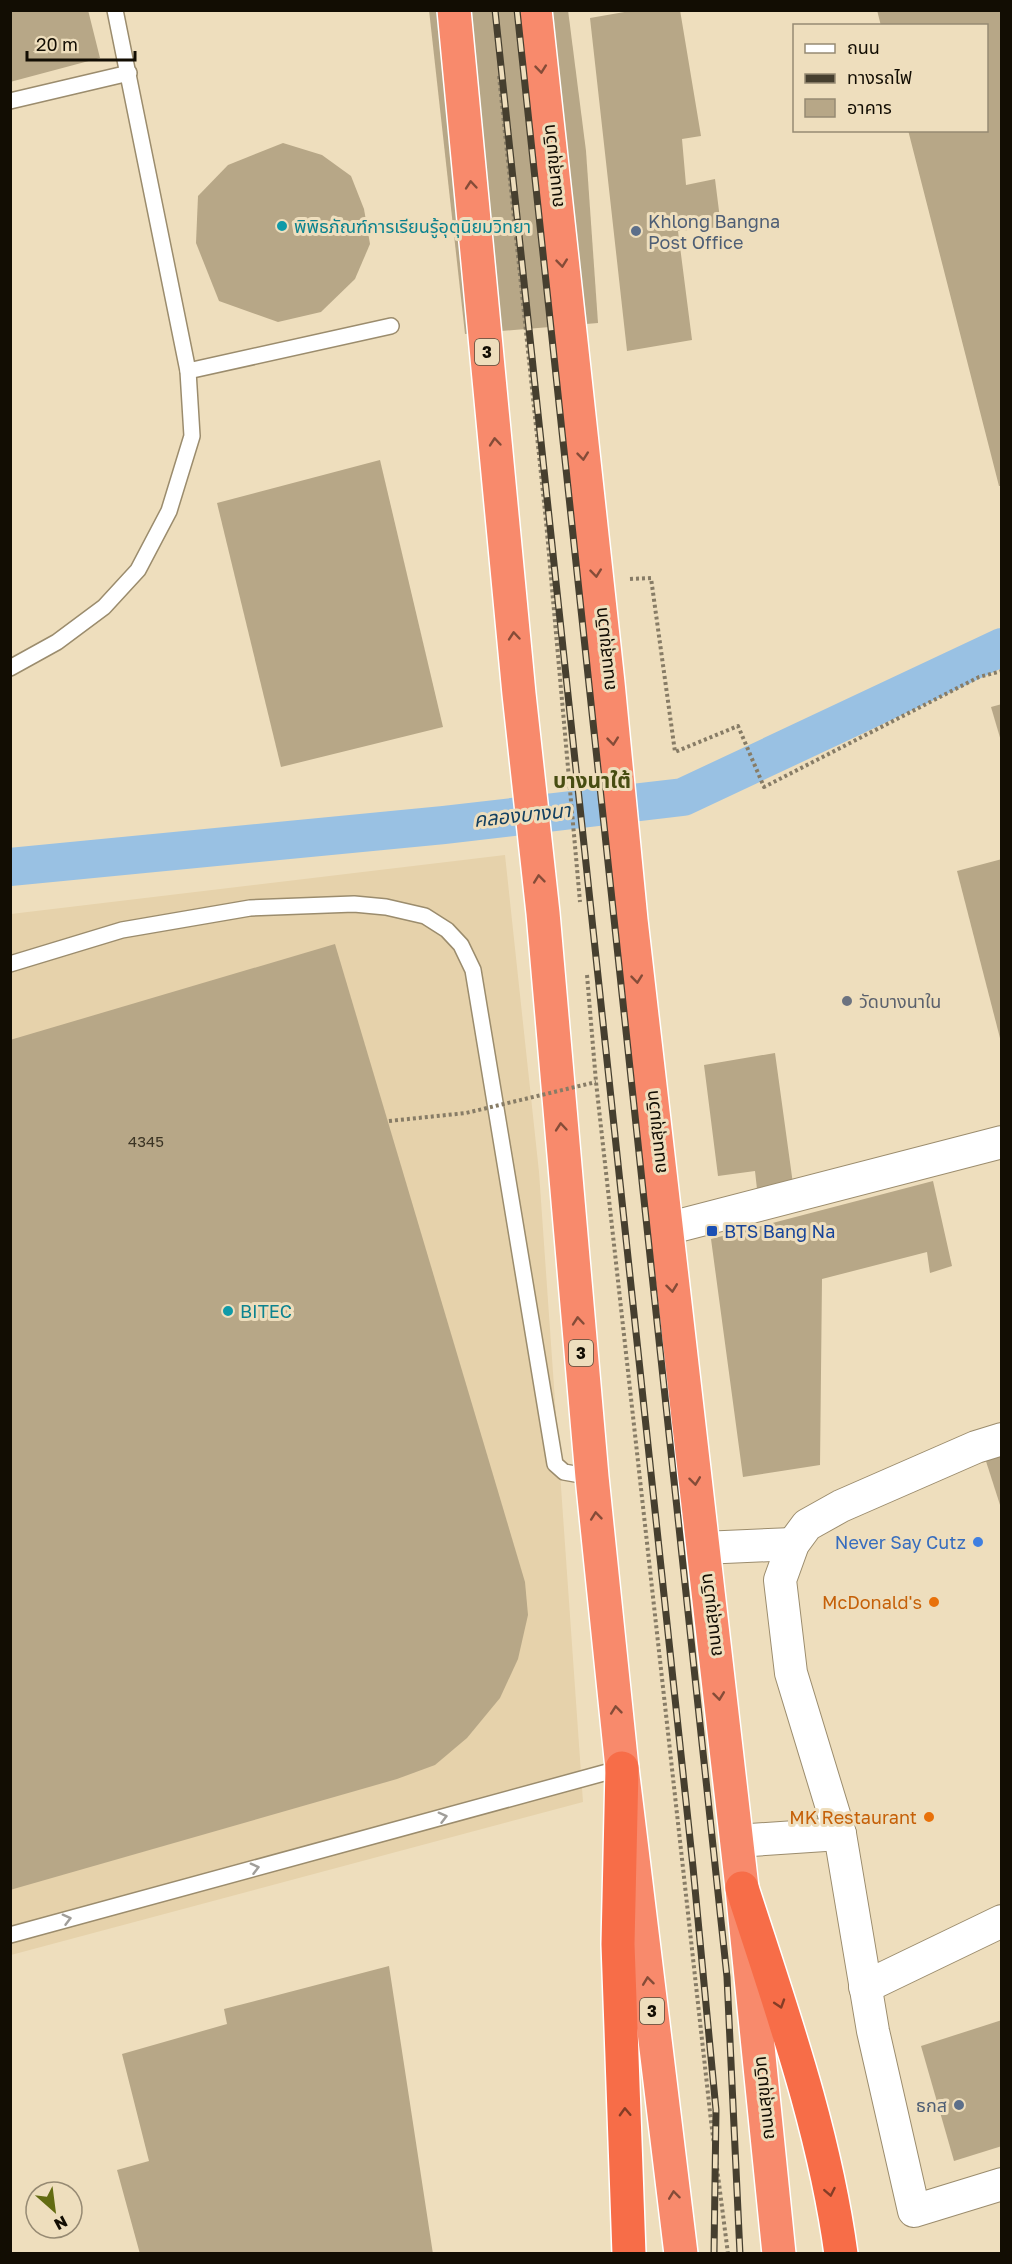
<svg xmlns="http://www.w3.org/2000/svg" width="1012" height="2264" font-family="'Golos Text','Noto Sans Thai',sans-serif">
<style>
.built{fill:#e6d2ab}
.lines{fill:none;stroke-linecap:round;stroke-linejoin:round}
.canal{stroke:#99c1e3;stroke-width:38}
.building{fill:#b7a787}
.service-casing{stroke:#9b8c6d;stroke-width:18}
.minor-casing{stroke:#9b8c6d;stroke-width:34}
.trunk-casing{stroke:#fff;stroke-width:36}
.motorway-casing{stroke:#fff;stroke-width:36}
.path{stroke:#877c66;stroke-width:4;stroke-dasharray:3 3;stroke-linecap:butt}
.service{stroke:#fff;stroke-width:15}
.minor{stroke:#fff;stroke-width:32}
.trunk{stroke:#f88a6c;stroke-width:33}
.motorway{stroke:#f76d48;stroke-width:33}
.rail-casing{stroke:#463f2f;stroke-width:7}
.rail{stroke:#eedebd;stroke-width:4.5;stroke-dasharray:14;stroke-linecap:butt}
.path-bridge{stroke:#877c66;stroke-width:4;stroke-dasharray:3 3;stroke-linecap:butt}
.oneway{stroke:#854c38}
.oneway2{stroke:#a09e9a}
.oneway3{stroke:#843d26}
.culture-dot{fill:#0f9aa8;stroke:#eedebd;stroke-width:2}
.service-dot{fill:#5c6f8a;stroke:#eedebd;stroke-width:2}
.worship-dot{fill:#6b7280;stroke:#eedebd;stroke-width:2}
.transit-dot{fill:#1a4fb4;stroke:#eedebd;stroke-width:2}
.shop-dot{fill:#3f7fe0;stroke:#eedebd;stroke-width:2}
.food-dot{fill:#e8710a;stroke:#eedebd;stroke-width:2}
.labels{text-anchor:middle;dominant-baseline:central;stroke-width:6;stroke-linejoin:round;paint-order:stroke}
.number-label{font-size:15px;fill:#3b3424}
.shield{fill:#eedebd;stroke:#544c3b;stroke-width:1.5}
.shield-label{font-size:16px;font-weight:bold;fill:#120d03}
.street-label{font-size:18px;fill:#120d03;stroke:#eedebd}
.service-label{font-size:18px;fill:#4e5e75;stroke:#eedebd;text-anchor:start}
.culture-label{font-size:18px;fill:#0d838f;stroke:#eedebd;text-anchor:start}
.worship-label{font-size:18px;fill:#5b616d;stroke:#eedebd;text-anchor:start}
.transit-label{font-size:18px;fill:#164399;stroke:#eedebd;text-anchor:start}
.shop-label{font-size:18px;fill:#366cbe;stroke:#eedebd;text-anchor:end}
.food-label{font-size:18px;fill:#c56008;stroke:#eedebd;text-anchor:end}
.water-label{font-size:20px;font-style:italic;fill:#134061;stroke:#eedebd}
.quarter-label{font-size:21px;font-weight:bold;fill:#474d12;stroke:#eedebd}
</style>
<rect width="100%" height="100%" fill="#eedebd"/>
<polygon class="built" points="505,855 539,1172 583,1802 11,1955 11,914"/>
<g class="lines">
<polyline class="canal" points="10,867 444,825 683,797 1002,647"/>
</g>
<g class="building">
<polygon points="10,10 88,10 100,58 10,82"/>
<polygon points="429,10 568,10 586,151 598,323 465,334"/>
<polygon points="636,10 680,10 701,136 682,139 686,185 715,179 721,227 678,231 692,340 627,351 590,18"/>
<polygon points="877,10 1002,10 1002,486 999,486 908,130 986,130 986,26 881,26"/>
<polygon points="283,143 322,155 351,176 364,209 370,244 355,279 321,312 278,322 219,301 196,243 198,196 228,165"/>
<polygon points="380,460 443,727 281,767 217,503"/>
<polygon points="1002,704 1002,741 1001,741 991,707"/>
<polygon points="1002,859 1002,1042 1001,1042 957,871"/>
<polygon points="335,944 525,1582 528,1615 518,1659 500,1698 467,1738 435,1765 397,1779 10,1890 10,1040"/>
<polygon points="775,1053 793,1184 757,1189 755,1171 718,1176 704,1065"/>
<polygon points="933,1181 952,1266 930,1273 927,1252 822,1279 820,1465 743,1477 711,1239"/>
<polygon points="1002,1450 1002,1508 1001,1508 984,1455"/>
<polygon points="389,1966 433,2254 140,2254 117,2170 149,2161 122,2054 227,2024 224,2009"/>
<polygon points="1002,2020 1002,2146 954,2161 921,2046"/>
</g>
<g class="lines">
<defs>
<g id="service">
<polyline points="10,101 129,73"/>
<polyline points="188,371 391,326"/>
<polyline points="10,668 57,642 104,607 138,570 169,511 192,436 188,371 115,10"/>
<polyline points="10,964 122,930 250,908 354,904 386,907 425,916 447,930 461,945 473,970 555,1464 564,1472 592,1477"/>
<polyline points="10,1935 622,1768"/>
</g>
<g id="minor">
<polyline points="666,1229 1002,1142"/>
<polyline points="1002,1439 976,1447 841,1506 807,1525 793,1544 780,1580 791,1673 840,1834 873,2031 914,2211 1002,2184"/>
<polyline points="702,1548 793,1544"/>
<polyline points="736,1841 840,1834"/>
<polyline points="865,1987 1002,1921"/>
</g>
<g id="trunk">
<polyline points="454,10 519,694 543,913 592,1477 622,1768 681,2254"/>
<polyline points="535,10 608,683 631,920 742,1888 779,2254"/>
</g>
<g id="motorway">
<polyline points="622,1768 618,1944 629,2254"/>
<path d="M742,1888C781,2009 824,2128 841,2254"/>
</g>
</defs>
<use href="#service" class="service-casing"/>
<use href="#minor" class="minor-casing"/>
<use href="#trunk" class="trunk-casing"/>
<use href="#motorway" class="motorway-casing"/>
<g class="path">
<polyline points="499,76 546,521 580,902"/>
<polyline points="630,579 651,578 675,752 738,726 764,787 979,677 1002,671"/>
<polyline points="587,975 596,1082 711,2121 728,2254"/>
</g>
<use href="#service" class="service"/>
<use href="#minor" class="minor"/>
<use href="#trunk" class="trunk"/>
<use href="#motorway" class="motorway"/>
<defs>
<g id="rail">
<polyline points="495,10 693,1867 716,2110 714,2254"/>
<polyline points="517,10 727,1977 740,2254"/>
</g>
</defs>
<use href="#rail" class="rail-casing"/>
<use href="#rail" class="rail"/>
<polyline class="path-bridge" points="389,1121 466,1113 596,1082"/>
</g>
<defs><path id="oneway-chevron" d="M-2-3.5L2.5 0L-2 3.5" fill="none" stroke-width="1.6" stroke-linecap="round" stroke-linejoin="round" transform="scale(1.5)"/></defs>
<g class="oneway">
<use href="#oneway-chevron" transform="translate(541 69) rotate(84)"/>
<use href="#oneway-chevron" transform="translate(471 185) rotate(-95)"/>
<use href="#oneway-chevron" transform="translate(562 263) rotate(84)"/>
<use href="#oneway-chevron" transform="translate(495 442) rotate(-95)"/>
<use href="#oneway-chevron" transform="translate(583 456) rotate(84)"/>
<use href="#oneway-chevron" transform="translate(596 573) rotate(84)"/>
<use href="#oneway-chevron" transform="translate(514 636) rotate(-95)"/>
<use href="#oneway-chevron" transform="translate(613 741) rotate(84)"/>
<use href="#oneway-chevron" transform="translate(539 879) rotate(-96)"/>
<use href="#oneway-chevron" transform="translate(637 979) rotate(84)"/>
<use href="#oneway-chevron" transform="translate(561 1127) rotate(-95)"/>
<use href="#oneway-chevron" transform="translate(672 1288) rotate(83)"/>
<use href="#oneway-chevron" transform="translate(578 1321) rotate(-95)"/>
<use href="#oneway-chevron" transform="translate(695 1481) rotate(83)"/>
<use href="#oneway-chevron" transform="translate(596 1516) rotate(-96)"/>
<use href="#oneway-chevron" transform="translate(719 1696) rotate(83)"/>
<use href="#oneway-chevron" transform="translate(616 1710) rotate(-96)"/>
<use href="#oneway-chevron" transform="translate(648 1981) rotate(-97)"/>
<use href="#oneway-chevron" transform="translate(674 2195) rotate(-97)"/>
</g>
<g class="oneway2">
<use href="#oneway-chevron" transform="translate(443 1817) rotate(-15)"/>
<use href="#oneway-chevron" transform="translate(255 1868) rotate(-15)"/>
<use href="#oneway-chevron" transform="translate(67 1919) rotate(-15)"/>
</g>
<g class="oneway3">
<use href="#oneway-chevron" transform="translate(780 2004) rotate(72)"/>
<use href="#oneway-chevron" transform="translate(625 2112) rotate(-92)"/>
<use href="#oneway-chevron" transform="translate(830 2192) rotate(79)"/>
</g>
<g class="culture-dot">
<circle cx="282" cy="226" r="6"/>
<circle cx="228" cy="1311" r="6"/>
</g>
<g class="service-dot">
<circle cx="636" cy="231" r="6"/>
<circle cx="959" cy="2105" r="6"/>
</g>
<circle class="worship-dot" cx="847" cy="1001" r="6"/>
<rect class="transit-dot" x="706" y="1225" width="12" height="12" rx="3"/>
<circle class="shop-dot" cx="978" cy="1542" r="6"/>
<g class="food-dot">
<circle cx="934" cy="1602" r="6"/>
<circle cx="929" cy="1817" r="6"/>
</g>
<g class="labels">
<g class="number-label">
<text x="146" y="1141">4345</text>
</g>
<g class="shield">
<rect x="475" y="339" width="24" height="26" rx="4.5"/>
<rect x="569" y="1340" width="24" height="26" rx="4.5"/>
<rect x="640" y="1998" width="24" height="26" rx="4.5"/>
</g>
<g class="shield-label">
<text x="487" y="352">3</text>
<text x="581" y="1353">3</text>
<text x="652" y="2011">3</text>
</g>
<g class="street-label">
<text transform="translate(552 166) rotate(-96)">ถนนสุขุมวิท</text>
<text transform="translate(604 649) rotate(-96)">ถนนสุขุมวิท</text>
<text transform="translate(655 1132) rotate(-96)">ถนนสุขุมวิท</text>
<text transform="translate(710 1615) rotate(-97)">ถนนสุขุมวิท</text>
<text transform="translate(763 2098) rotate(-96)">ถนนสุขุมวิท</text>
</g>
<g class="service-label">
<text x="648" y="221">Khlong Bangna<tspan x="648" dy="21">Post Office</tspan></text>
<text x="947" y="2105" text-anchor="end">ธกส</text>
</g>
<g class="culture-label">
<text x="294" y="226">พิพิธภัณฑ์การเรียนรู้อุตุนิยมวิทยา</text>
<text x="240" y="1311">BITEC</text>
</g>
<g class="worship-label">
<text x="859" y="1001">วัดบางนาใน</text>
</g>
<g class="transit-label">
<text x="724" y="1231">BTS Bang Na</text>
</g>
<g class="shop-label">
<text x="966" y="1542">Never Say Cutz</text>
</g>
<g class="food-label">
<text x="922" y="1602">McDonald's</text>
<text x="917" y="1817">MK Restaurant</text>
</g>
<g class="water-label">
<text transform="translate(522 814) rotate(-6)">คลองบางนา</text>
</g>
<g class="quarter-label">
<text x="592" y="780">บางนาใต้</text>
</g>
</g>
<rect width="1012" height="2264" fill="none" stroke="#120d03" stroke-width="24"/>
<rect x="793" y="24" width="195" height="108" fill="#eedebd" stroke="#968a73" stroke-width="1.5"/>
<rect x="805" y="44" width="30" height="9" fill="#ffffff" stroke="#968a73" stroke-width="1.5"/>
<text x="847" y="54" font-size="18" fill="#120d03">ถนน</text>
<rect x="805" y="74" width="30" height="9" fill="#463f2f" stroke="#968a73" stroke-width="1.5"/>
<text x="847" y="84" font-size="18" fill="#120d03">ทางรถไฟ</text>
<rect x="805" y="99" width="30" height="18" fill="#b7a787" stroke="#968a73" stroke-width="1.5"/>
<text x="847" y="114" font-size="18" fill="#120d03">อาคาร</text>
<g transform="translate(54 2210) rotate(152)"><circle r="28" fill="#eedebd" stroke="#968a73" stroke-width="1.5"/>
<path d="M0-4.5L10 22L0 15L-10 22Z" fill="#626b11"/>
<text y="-9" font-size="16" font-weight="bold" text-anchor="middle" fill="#120d03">N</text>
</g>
<path d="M27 51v9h108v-9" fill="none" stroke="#120d03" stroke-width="3"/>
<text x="36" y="51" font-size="18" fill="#120d03" stroke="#eedebd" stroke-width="4.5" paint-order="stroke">20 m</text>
</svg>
